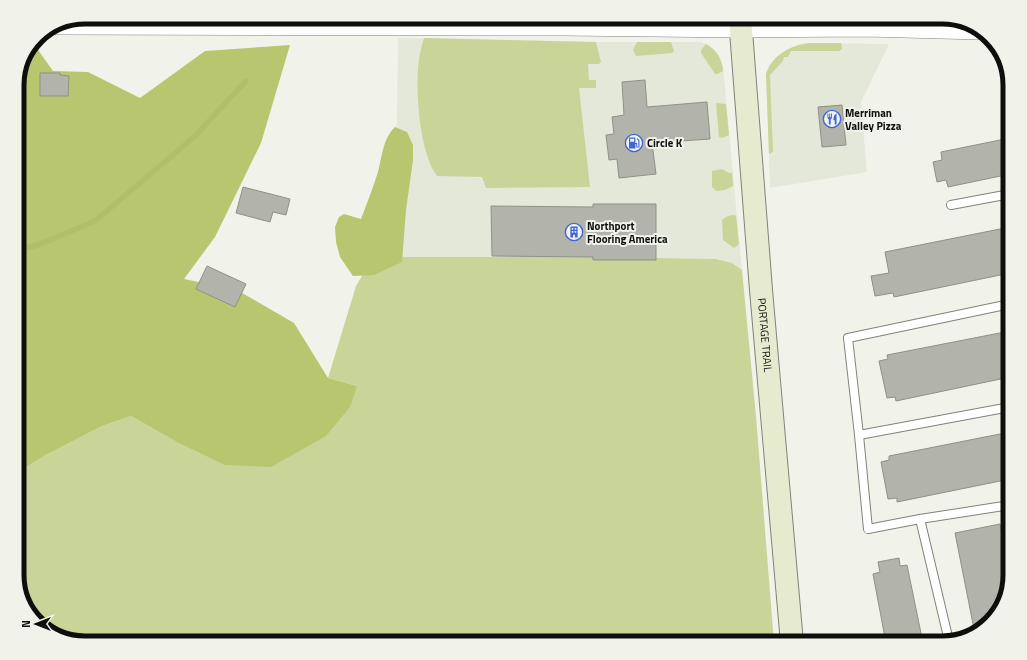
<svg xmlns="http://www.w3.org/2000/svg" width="1027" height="660" font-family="'Titillium Web',sans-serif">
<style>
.built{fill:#e4e8d8}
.green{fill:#c9d499}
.forest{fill:#b8c670}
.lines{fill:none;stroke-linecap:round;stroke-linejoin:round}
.stream{stroke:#b1bf69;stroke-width:5.5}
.building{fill:#b2b4ac;stroke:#8f9189}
.service-casing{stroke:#81837b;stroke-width:10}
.tertiary-casing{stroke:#81837b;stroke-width:22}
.secondary-casing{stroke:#81837b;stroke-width:24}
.service{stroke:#fff;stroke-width:8}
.tertiary{stroke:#fff;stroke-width:21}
.secondary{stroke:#e6ebd0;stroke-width:22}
.labels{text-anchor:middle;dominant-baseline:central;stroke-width:4;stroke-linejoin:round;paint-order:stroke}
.poi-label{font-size:11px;font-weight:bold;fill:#0e0f0c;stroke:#f1f3ea;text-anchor:start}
.street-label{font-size:11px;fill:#0e0f0c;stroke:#f1f3ea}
.rim{fill:none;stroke:#0e0f0c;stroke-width:5}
</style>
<rect width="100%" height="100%" fill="#f1f3ea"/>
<g class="built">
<polygon points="398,38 596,42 701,42 708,45 719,55 723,67 742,270 732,263 716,259 656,258 656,260 593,260 593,257 395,257"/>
<polygon points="820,43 889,44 861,102 867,172 770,188 766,74 769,65 776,57 793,47 800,44"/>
</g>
<g class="green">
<path d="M424,38L596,42L601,62L599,64H588L589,80H596V88H579L590,187L486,188L482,177L437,176C419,152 415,89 419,59C420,52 422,45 424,38Z"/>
<polygon points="637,42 671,42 674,51 672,53 636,56 633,50"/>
<path d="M810,43H841L842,49L839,51H791L788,57H784L783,61L770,75L773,152L769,154L766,74C773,55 790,45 810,43Z"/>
<path d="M706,44C717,50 722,59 723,71L717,74H715L701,53V50Z"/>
<polygon points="716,103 726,104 729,135 722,138 719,137"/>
<polygon points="722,169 729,173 732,173 733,186 725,190 716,191 712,187 712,171"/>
<polygon points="734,215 736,216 739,244 734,248 723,240 722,220 728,216"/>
<polygon points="395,257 593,257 593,260 656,260 656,258 716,259 732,263 742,270 756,416 774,643 85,643 48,632 26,609 17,579 17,473 44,456 102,426 131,416 175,441 357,386 328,378 356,286 365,271"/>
</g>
<g class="forest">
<polygon points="290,45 261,143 215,237 184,279 237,290 294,323 328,378 357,386 350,407 326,436 271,467 225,465 175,441 131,416 102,426 44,456 17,473 17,81 32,47 36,47 53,71 88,72 140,98 205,51"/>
<path d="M395,127L407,132L413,145V160L406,210L402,262L374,275L353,276L340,257L336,242L335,227L339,217L344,214L361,219C367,203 373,188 378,172C382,157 383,138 395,127Z"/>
</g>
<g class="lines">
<polyline class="stream" points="17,250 38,245 95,221 194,137 246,81"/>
</g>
<g class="building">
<polygon points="40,73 60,73 60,75 69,76 68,96 40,96"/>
<polygon points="645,80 647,107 707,102 710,139 652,143 656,174 619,178 617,159 609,160 606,135 614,134 612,117 624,115 622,82"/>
<polygon points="842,105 846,145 822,147 818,107"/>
<polygon points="1010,138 1010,174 948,187 946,180 937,182 933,162 942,160 941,152"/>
<polygon points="243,187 290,199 286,215 273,212 270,222 236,213"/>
<polygon points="593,204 656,204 656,260 593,260 593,257 492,256 491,206 593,207"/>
<polygon points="1010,227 1010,273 894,297 893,293 875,296 871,276 889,273 885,252"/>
<polygon points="207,266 246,284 235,307 196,289"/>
<polygon points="1010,331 1010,377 896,401 895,397 887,398 879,361 888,359 887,355"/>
<polygon points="1010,432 1010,479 897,502 897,498 888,499 881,462 889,460 889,456"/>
<polygon points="1000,524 1010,575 999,612 975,634 955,533"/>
<polygon points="899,558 900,566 907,565 923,643 886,643 873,574 880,572 878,562"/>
</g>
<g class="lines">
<defs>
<g id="service">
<polyline points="951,205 1010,194"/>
<polyline points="1010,304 848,338 859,435 868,529 920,519 1010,505"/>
<polyline points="859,435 1010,407"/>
<polyline points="920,519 949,641"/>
</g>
<polyline id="tertiary" points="56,24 563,25 740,27 865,26 980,29"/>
<g id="secondary">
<path id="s1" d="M740,18L761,290L792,643"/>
</g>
</defs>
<use href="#service" class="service-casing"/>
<use href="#tertiary" class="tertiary-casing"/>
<use href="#secondary" class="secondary-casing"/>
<use href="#service" class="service"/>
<use href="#tertiary" class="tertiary"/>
<use href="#secondary" class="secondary"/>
</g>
<defs>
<symbol id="restaurant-ring" viewBox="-11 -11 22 22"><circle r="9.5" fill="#f1f3ea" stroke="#3f65d6" stroke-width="1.5"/><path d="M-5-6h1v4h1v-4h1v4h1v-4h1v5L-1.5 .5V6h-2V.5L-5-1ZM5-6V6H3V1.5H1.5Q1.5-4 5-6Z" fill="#3f65d6"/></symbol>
<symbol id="fuel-ring" viewBox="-11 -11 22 22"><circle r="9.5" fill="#f1f3ea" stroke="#3f65d6" stroke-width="1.5"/><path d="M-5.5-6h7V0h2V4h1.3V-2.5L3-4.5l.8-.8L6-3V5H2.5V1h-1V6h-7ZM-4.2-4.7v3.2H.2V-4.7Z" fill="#3f65d6"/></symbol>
<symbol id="building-ring" viewBox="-11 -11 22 22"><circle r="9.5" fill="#f1f3ea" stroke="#3f65d6" stroke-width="1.5"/><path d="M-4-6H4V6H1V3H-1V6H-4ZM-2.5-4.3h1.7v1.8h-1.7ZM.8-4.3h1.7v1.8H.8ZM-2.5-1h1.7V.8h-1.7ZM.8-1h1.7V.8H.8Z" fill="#3f65d6"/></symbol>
</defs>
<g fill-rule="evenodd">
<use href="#restaurant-ring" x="822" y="109" width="20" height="20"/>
<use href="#fuel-ring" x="624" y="133" width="20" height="20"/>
<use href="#building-ring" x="564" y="222" width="20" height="20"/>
</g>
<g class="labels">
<g class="poi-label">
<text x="845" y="113">Merriman<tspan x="845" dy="13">Valley Pizza</tspan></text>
<text x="647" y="143">Circle K</text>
<text x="587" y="226">Northport<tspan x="587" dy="13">Flooring America</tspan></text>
</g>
<g class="street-label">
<text stroke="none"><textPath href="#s1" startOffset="318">PORTAGE TRAIL</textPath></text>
</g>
</g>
<path d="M0 0H1027V660H0ZM85 24H942A61 61 0 0 1 1003 85V575A61 61 0 0 1 942 636H85A61 61 0 0 1 24 575V85A61 61 0 0 1 85 24Z" fill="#f1f3ea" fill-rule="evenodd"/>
<path class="rim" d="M85 24H942A61 61 0 0 1 1003 85V575A61 61 0 0 1 942 636H85A61 61 0 0 1 24 575V85A61 61 0 0 1 85 24Z"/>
<g transform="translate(36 624) rotate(270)" stroke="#f1f3ea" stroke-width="3" paint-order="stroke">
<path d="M0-3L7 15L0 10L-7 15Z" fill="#0e0f0c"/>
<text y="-6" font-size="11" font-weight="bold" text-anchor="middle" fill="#0e0f0c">N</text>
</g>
</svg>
